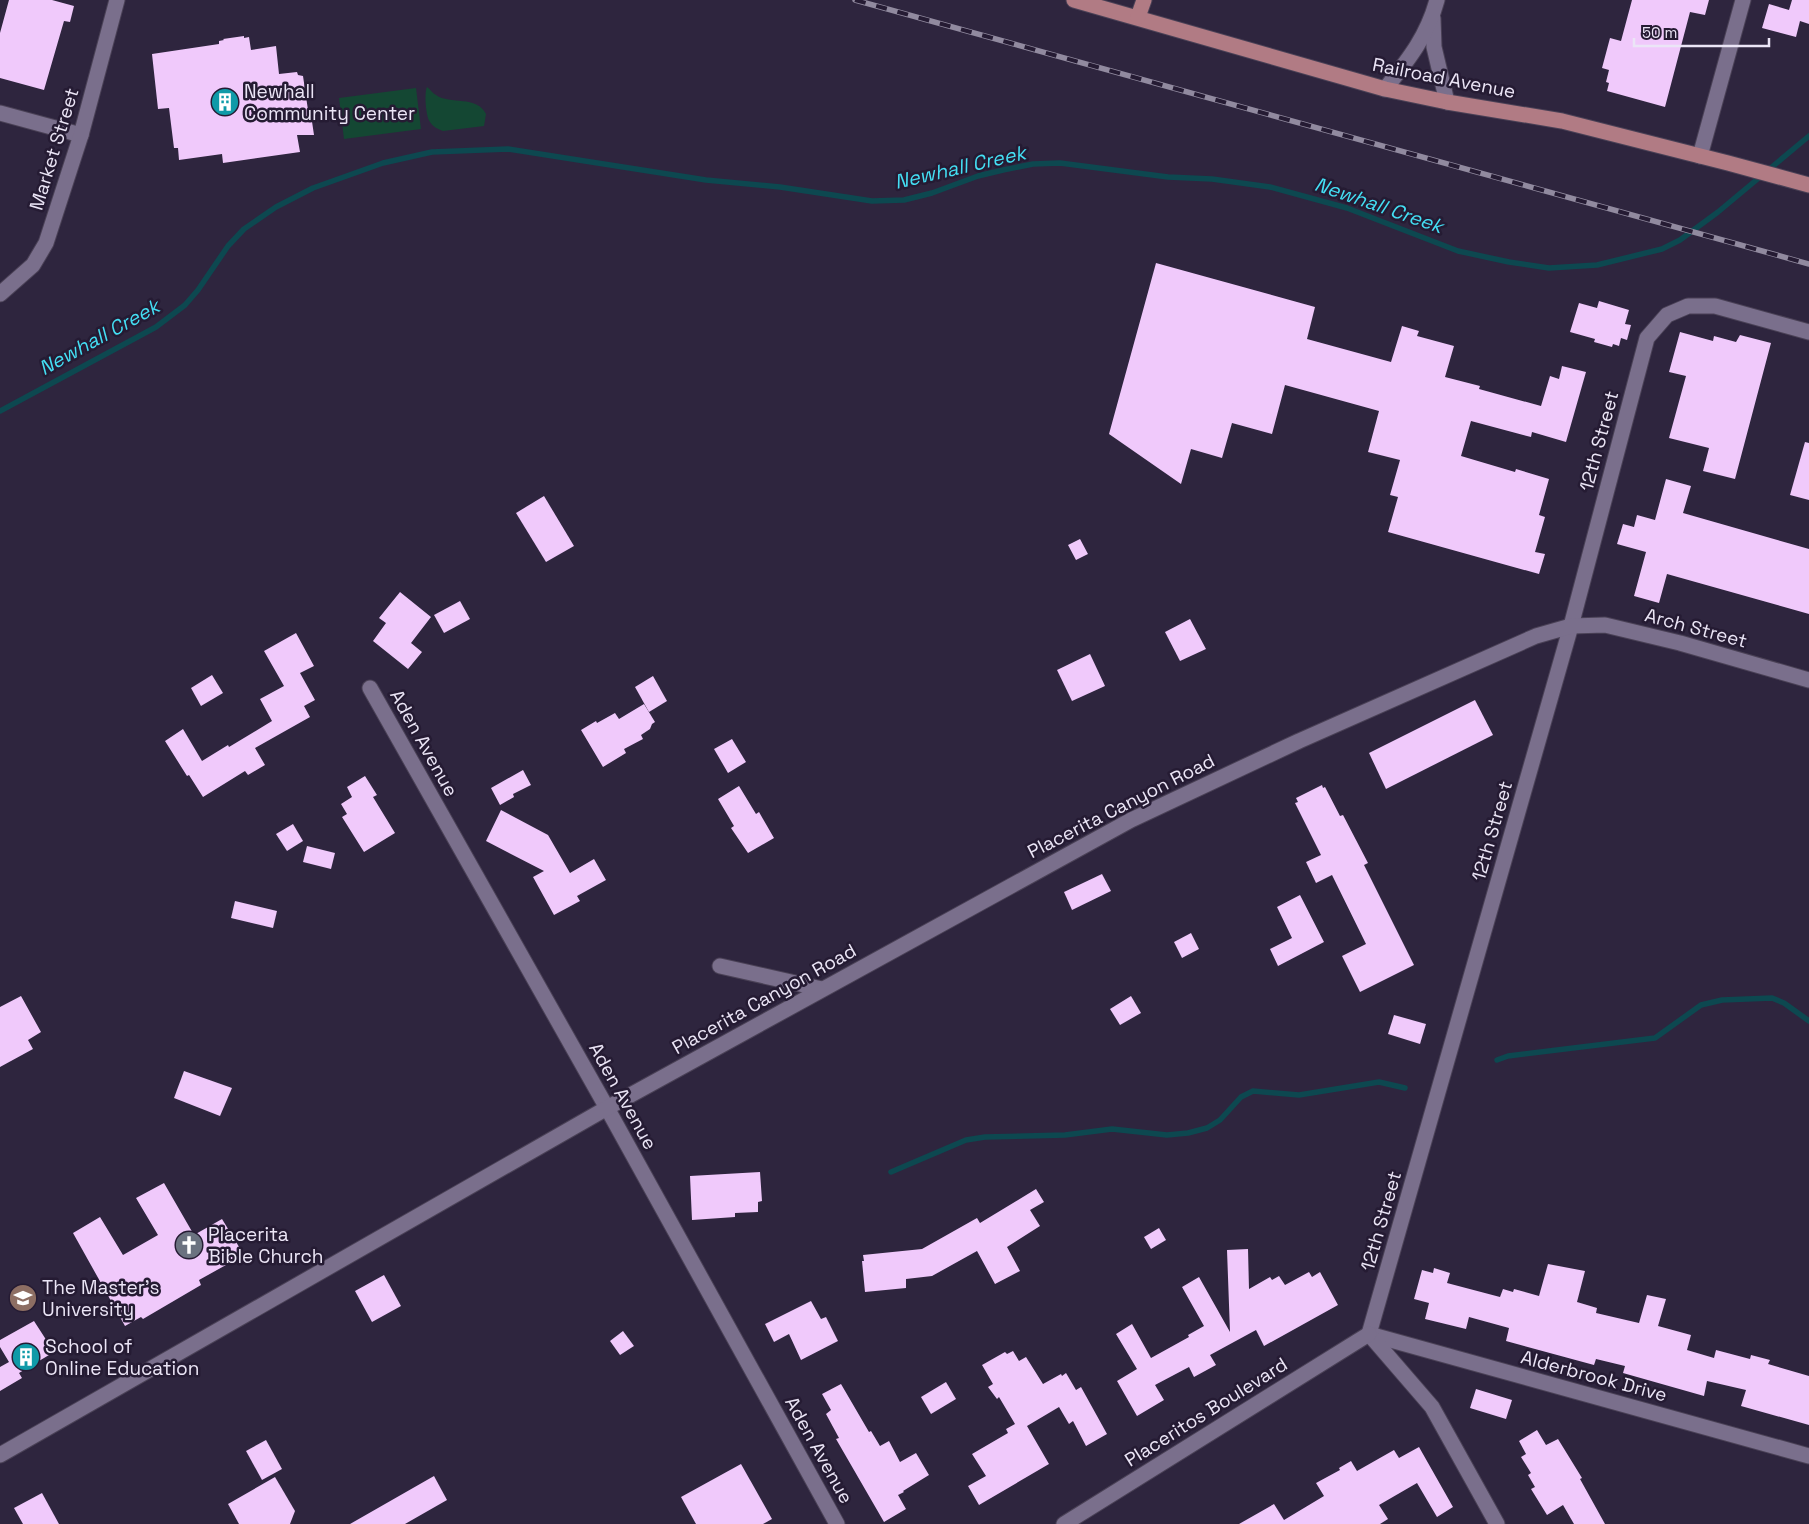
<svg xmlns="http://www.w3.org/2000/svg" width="1809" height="1524" font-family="'Space Grotesk',sans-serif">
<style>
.green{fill:#144733}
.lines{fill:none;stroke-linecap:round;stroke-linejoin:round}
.stream{stroke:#0d4850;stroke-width:5.5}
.building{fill:#f0c9fb}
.minor-casing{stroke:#4a4156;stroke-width:17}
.major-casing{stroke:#4a4156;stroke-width:17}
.minor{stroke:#7a6f8c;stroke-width:15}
.major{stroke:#b17b84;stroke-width:15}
.rail-casing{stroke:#918a9f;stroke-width:5.5}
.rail{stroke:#251b33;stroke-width:4;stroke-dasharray:11;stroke-linecap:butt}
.labels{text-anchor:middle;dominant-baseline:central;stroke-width:5;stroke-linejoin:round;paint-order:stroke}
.street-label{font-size:19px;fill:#ebe5f6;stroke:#251b33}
.poi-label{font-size:19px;fill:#ebe5f6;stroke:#251b33;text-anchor:start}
.water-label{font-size:20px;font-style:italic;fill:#44dff4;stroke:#251b33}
</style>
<rect width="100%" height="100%" fill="#2e253e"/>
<g class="green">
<path d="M427,87C430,89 432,93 436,95C450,105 477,95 486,114L484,126L443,131C438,129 433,127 430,122C426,117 424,93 427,87Z"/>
<polygon points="416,88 421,129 344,139 339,98"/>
</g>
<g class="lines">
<g class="stream">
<polyline points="0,411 156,327 185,305 198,290 228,246 244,229 276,207 313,188 383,163 432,152 508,149 706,180 780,187 872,201 904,200 932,193 978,176 1003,170 1033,164 1060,163 1168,177 1212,179 1270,187 1347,208 1458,251 1509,262 1549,268 1597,265 1662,249 1680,240 1718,212 1809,136"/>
<polyline points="1497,1060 1508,1056 1655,1038 1701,1005 1722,1000 1772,998 1784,1003 1809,1021"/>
<polyline points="891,1172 966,1140 985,1137 1065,1135 1112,1129 1167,1135 1188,1133 1207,1128 1220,1120 1241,1097 1253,1091 1299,1095 1379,1082 1405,1088"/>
</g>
</g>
<g class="building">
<polygon points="9,0 52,0 74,6 70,22 64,21 44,90 0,78 0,33"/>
<polygon points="1632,0 1709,0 1705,15 1690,12 1665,107 1607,91 1609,83 1606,82 1609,70 1602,68 1610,38 1621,41"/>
<polygon points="1792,0 1809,0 1809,24 1800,21 1796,37 1762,28 1769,4 1789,10"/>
<polygon points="244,36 244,38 249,37 251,50 276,46 279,74 297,72 298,75 303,76 308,110 310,108 314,135 297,135 300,152 223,163 222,154 179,160 178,148 174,148 169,108 158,109 152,54 219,44 219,41 224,40 223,39"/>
<polygon points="1156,263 1315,307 1307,339 1391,362 1402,326 1419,331 1417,336 1454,346 1445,377 1480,386 1479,389 1541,406 1550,376 1559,379 1562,366 1586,372 1566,442 1532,432 1531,437 1471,421 1461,456 1515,472 1516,469 1549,479 1539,515 1545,517 1535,552 1545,554 1539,574 1388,532 1398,497 1390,495 1400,460 1368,452 1379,411 1285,385 1272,434 1232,423 1222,458 1191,449 1181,484 1109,434"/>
<polygon points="1599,301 1629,310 1625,324 1631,325 1627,340 1621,338 1619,346 1613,344 1612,347 1594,342 1595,339 1570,332 1579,303 1597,308"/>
<polygon points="1680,332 1713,341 1714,336 1736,342 1740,335 1771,343 1735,479 1703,471 1709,448 1669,438 1686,376 1669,372"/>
<polygon points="1805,442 1809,443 1809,500 1790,495"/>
<polygon points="1666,479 1691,486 1683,513 1809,549 1809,614 1667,574 1659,603 1634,596 1646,552 1617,544 1623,524 1634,527 1637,515 1655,520"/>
<polygon points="544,496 574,546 546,562 516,513"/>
<polygon points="1080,539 1088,554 1076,560 1068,545"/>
<polygon points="400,592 431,617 411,643 422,652 408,669 373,641 386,623 379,618"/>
<polygon points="460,601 470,619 444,633 434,615"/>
<polygon points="1190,619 1206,649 1180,661 1165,632"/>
<polygon points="296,633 314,666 300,673 315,700 304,706 310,717 255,748 265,765 248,775 245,771 203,797 189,775 187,776 165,741 183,729 202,761 228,745 229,747 272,721 260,699 284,686 264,651"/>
<polygon points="1090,654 1105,686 1072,701 1057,670"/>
<polygon points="212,675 223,693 201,706 191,688"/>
<polygon points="653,676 667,701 649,712 635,687"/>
<polygon points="1475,700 1493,735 1386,789 1369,753"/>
<polygon points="644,704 655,722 652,724 650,729 641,735 643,739 624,749 626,753 603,767 581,730 596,721 597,723 615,713 619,719"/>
<polygon points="732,739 746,762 728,773 714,749"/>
<polygon points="523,770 531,785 513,794 514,797 500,805 491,788"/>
<polygon points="365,776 377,795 373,797 395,833 364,852 342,817 347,814 341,804 352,797 347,787"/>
<polygon points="1322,785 1323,788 1325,787 1340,816 1343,815 1368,863 1364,865 1414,965 1360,992 1342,956 1366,944 1332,875 1316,883 1306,862 1321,855 1295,803 1298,802 1296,798"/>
<polygon points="739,786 756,814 759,812 774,838 748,853 731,828 734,826 718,799"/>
<polygon points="501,810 548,835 570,873 594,859 606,880 577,896 580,901 554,915 533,877 544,871 486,841"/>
<polygon points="293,824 303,841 287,851 276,834"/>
<polygon points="307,846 335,853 331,869 303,862"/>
<polygon points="1102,874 1111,891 1072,910 1064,892"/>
<polygon points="1300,895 1324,942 1278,966 1270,949 1292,938 1277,907"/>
<polygon points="235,901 277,911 273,928 231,918"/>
<polygon points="1191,933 1199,949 1182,958 1174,942"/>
<polygon points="21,996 41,1032 28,1040 33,1049 0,1067 0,1007"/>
<polygon points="1131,996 1141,1013 1120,1025 1110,1009"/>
<polygon points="1394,1015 1426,1024 1420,1044 1388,1034"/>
<polygon points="184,1071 232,1088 220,1116 174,1098"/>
<polygon points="760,1172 762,1201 758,1202 758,1212 735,1213 735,1217 692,1220 690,1176"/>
<polygon points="164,1183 194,1235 222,1219 244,1255 199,1280 201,1285 143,1319 141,1317 125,1326 73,1233 100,1217 123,1255 158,1235 136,1198"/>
<polygon points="1036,1189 1044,1202 1030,1210 1040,1226 1007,1247 1020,1271 995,1284 977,1251 932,1276 906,1279 906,1288 865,1292 862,1261 864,1261 863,1255 922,1249 977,1218 980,1223"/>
<polygon points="1159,1228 1166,1240 1151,1249 1144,1237"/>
<polygon points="1248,1249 1249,1289 1270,1277 1272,1280 1279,1276 1285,1285 1309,1272 1312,1277 1320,1272 1338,1305 1264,1346 1256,1330 1210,1355 1216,1365 1194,1377 1189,1367 1155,1385 1164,1400 1137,1416 1117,1381 1137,1369 1116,1334 1132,1324 1151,1358 1189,1337 1188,1335 1204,1326 1182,1287 1199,1277 1230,1332 1227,1250"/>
<polygon points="1548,1264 1585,1271 1577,1302 1597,1308 1596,1313 1639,1323 1647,1295 1666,1299 1658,1326 1691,1335 1687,1350 1714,1358 1716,1350 1750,1359 1751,1355 1770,1360 1768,1364 1809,1376 1809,1425 1741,1406 1746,1390 1707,1381 1704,1396 1623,1373 1625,1366 1596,1359 1594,1365 1506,1341 1509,1328 1469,1317 1466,1329 1425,1319 1429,1303 1414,1299 1422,1270 1433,1273 1434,1268 1450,1273 1447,1283 1500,1297 1503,1289 1513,1292 1514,1289 1539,1296"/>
<polygon points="384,1275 401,1306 372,1322 355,1291"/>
<polygon points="811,1301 821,1319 826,1317 838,1341 801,1360 789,1334 774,1342 765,1324"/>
<polygon points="34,1321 54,1352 19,1373 22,1378 0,1391 0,1367 9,1362 0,1347 0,1340"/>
<polygon points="623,1331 634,1346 620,1355 610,1341"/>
<polygon points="1013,1351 1019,1361 1026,1357 1043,1384 1061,1374 1062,1376 1066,1373 1076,1390 1081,1387 1107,1434 1086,1446 1073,1421 1069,1424 1059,1407 1027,1426 1049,1464 979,1505 968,1486 986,1476 972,1454 1008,1433 1006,1429 1015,1424 999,1397 997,1399 988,1387 993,1384 982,1365 1005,1352 1007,1354"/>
<polygon points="946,1382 956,1399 931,1414 921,1397"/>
<polygon points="841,1384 869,1432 871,1431 880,1446 889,1441 900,1462 916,1453 929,1475 903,1491 904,1492 898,1495 906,1509 884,1522 836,1439 839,1438 826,1414 831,1410 822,1394"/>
<polygon points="1476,1389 1512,1400 1506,1419 1470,1408"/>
<polygon points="1537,1430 1546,1445 1558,1439 1582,1478 1580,1479 1605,1524 1574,1524 1563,1505 1547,1515 1531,1489 1535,1487 1528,1475 1531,1473 1521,1457 1526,1454 1519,1441"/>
<polygon points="266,1440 282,1469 262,1480 246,1451"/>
<polygon points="1419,1447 1453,1507 1437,1517 1417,1483 1379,1505 1388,1519 1380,1524 1239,1524 1274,1504 1284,1520 1324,1496 1316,1483 1340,1470 1339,1468 1351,1461 1357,1471 1394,1450 1399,1458"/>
<polygon points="741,1464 772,1519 763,1524 696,1524 681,1497"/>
<polygon points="434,1476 447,1500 405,1524 350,1524"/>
<polygon points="275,1477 295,1511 290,1524 239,1524 228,1504"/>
<polygon points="42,1493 59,1524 23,1524 14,1508"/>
</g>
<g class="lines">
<defs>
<g id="minor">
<polyline points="1433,18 1434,47 1447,102"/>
<path d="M1385,89C1408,60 1427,37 1437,0"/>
<polyline points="0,113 81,135"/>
<polyline points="1700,156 1743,0"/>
<polyline points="0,294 33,265 46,243 81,135 117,0"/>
<polyline points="370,688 607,1108 837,1524"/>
<polyline points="720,966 822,989"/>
<polyline points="1369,1334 1571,626 1647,338 1667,315 1688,306 1715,306 1809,332"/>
<polyline points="1369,1334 1809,1456"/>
<polyline points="1369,1334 1432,1407 1497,1524"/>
<polyline points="0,1455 607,1108 1131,820 1299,741 1536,636 1571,626 1605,625 1680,643 1809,680"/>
<polyline points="1064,1524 1369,1334"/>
</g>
<g id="major">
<polyline points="1074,0 1385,89 1447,102 1562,121 1728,163 1809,185"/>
<polyline points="1138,17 1144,0"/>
</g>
</defs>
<use href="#minor" class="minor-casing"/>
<use href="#major" class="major-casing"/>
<use href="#minor" class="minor"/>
<use href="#major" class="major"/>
<defs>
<polyline id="rail" points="855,0 1809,264"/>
</defs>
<use href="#rail" class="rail-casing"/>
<use href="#rail" class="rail"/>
</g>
<defs>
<symbol id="building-disc" viewBox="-11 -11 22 22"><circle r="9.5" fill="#0f9aa8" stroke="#251b33"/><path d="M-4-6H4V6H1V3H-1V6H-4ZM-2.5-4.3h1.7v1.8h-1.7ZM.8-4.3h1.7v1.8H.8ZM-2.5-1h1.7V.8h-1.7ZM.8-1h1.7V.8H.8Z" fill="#fff"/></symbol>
<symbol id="church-disc" viewBox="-11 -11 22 22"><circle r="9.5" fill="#6b7280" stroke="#251b33"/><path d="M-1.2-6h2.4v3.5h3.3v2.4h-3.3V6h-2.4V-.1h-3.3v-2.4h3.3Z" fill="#fff"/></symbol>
<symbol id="university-disc" viewBox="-11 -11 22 22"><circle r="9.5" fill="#8d6e63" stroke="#251b33"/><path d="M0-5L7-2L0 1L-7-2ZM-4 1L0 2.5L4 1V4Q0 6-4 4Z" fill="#fff"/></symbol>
</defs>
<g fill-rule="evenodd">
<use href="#building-disc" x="209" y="86" width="32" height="32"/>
<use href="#church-disc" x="173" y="1229" width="32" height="32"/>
<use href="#university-disc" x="7" y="1282" width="32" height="32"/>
<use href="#building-disc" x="10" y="1341" width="32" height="32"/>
</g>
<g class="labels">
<g class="street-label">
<text transform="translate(1444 78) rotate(11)">Railroad Avenue</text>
<text transform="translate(54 149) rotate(-73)">Market Street</text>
<text transform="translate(1599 441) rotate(-75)">12th Street</text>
<text transform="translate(1696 628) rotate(15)">Arch Street</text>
<text transform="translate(424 743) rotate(61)">Aden Avenue</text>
<text transform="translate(1121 806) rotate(-27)">Placerita Canyon Road</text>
<text transform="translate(1492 831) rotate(-74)">12th Street</text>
<text transform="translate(764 999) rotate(-29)">Placerita Canyon Road</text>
<text transform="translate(623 1096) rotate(61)">Aden Avenue</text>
<text transform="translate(1381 1221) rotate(-74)">12th Street</text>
<text transform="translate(1594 1376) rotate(15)">Alderbrook Drive</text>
<text transform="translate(1206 1412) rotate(-32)">Placeritos Boulevard</text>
<text transform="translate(819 1450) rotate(61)">Aden Avenue</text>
</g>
<g class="poi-label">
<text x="244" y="91">Newhall<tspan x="244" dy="22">Community Center</tspan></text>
<text x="208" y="1234">Placerita<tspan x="208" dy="22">Bible Church</tspan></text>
<text x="42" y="1287">The Master's<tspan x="42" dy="22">University</tspan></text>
<text x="45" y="1346">School of<tspan x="45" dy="22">Online Education</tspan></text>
</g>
<g class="water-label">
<text transform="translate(960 167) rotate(-13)">Newhall Creek</text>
<text transform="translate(1379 205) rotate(19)">Newhall Creek</text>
<text transform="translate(99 337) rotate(-29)">Newhall Creek</text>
</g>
</g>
<path d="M1634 38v8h135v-8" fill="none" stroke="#ebe5f6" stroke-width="2.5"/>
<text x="1642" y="38" font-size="15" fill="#ebe5f6" stroke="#251b33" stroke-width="4" paint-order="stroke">50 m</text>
</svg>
